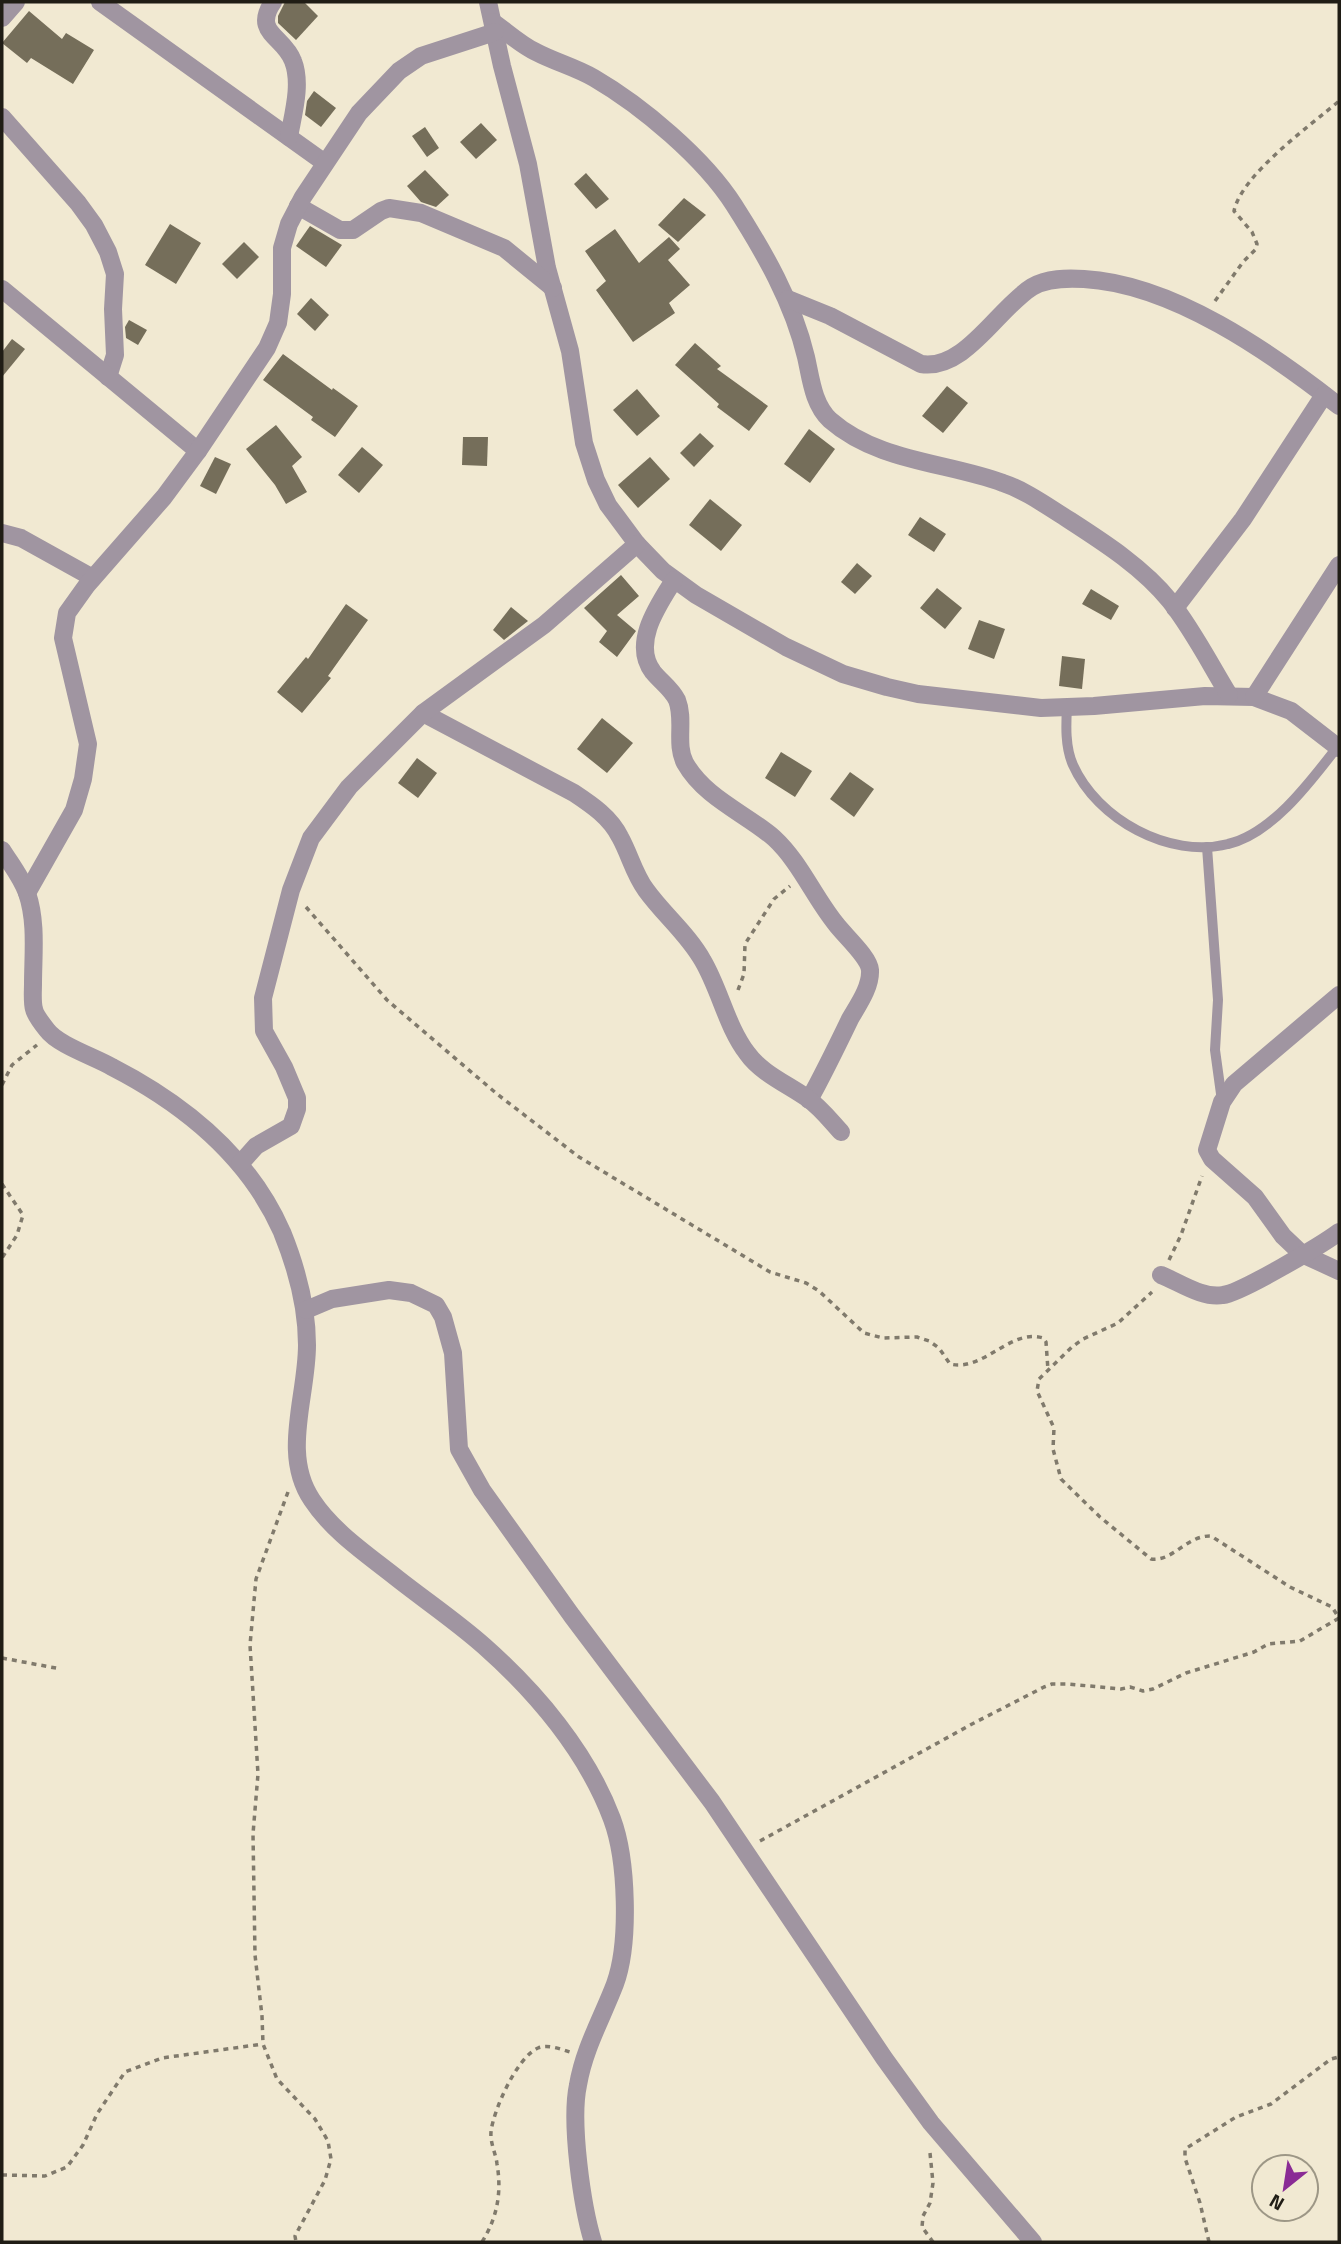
<svg xmlns="http://www.w3.org/2000/svg" width="1341" height="2244" font-family="'Titillium Web',sans-serif">
<style>
.building{fill:#756e5a}
.lines{fill:none;stroke-linecap:round;stroke-linejoin:round}
.path{stroke:#807a6c;stroke-width:3.5;stroke-dasharray:5 5;stroke-linecap:butt}
.service{stroke:#a095a1;stroke-width:10}
.minor{stroke:#a095a1;stroke-width:18}
</style>
<rect width="100%" height="100%" fill="#f1e9d2"/>
<g class="building">
<polygon points="285,2 304,2 318,16 296,40 278,23 278,16"/>
<polygon points="29,11 62,39 66,33 94,50 73,84 31,58 27,63 2,43"/>
<polygon points="314,91 336,108 321,127 305,115 307,101"/>
<polygon points="481,123 497,140 476,159 460,142"/>
<polygon points="425,127 439,148 427,157 412,136"/>
<polygon points="425,170 449,195 436,207 421,202 407,186"/>
<polygon points="586,173 609,199 596,209 574,184"/>
<polygon points="684,198 706,215 678,242 658,225"/>
<polygon points="170,224 201,243 176,284 145,265"/>
<polygon points="310,226 342,245 326,267 296,246"/>
<polygon points="615,229 639,263 669,237 680,249 668,260 690,285 669,303 675,313 633,342 596,290 606,281 585,251"/>
<polygon points="244,242 259,257 237,279 222,264"/>
<polygon points="311,298 329,315 315,331 297,314"/>
<polygon points="129,320 147,330 138,345 126,338 125,327"/>
<polygon points="12,339 25,349 2,377 2,352"/>
<polygon points="695,343 721,366 717,369 768,406 749,431 717,407 719,404 675,365"/>
<polygon points="283,354 332,390 333,388 358,406 335,437 311,420 313,417 263,380"/>
<polygon points="947,386 968,403 943,433 922,416"/>
<polygon points="637,389 660,416 637,436 613,410"/>
<polygon points="276,425 302,457 292,466 307,492 286,504 275,485 246,449"/>
<polygon points="809,429 835,449 810,483 784,464"/>
<polygon points="700,433 714,446 694,467 680,453"/>
<polygon points="463,437 488,437 487,466 462,465"/>
<polygon points="362,447 383,465 359,493 338,475"/>
<polygon points="215,457 231,464 216,494 200,486"/>
<polygon points="650,457 670,479 638,508 618,485"/>
<polygon points="710,499 742,525 721,551 689,525"/>
<polygon points="920,517 946,534 934,552 908,535"/>
<polygon points="857,563 872,576 855,594 841,582"/>
<polygon points="621,575 639,596 617,615 636,631 617,657 599,642 607,631 584,608"/>
<polygon points="937,588 962,608 945,629 920,608"/>
<polygon points="1091,589 1119,606 1111,620 1082,604"/>
<polygon points="346,604 368,620 328,676 331,678 302,713 277,692 306,657 308,659"/>
<polygon points="511,607 528,621 504,640 493,630"/>
<polygon points="979,620 1005,629 994,659 968,649"/>
<polygon points="1062,656 1085,659 1082,689 1059,686"/>
<polygon points="602,718 633,743 607,773 577,749"/>
<polygon points="781,752 812,771 795,797 765,778"/>
<polygon points="417,758 437,773 418,798 398,783"/>
<polygon points="850,772 874,789 854,817 830,799"/>
</g>
<g class="lines">
<g class="path">
<path d="M1215,301L1243,262L1256,249L1257,244L1252,232L1234,211C1242,174 1310,126 1339,101"/>
<path d="M306,907L387,1000L497,1094L579,1157L770,1272L806,1283L819,1291L864,1333L883,1338L917,1337L929,1341L939,1348L950,1364C984,1372 1010,1328 1043,1338L1046,1342L1048,1370"/>
<polyline points="738,990 744,974 745,944 774,899 790,886"/>
<polyline points="2,1085 12,1065 37,1045"/>
<polyline points="2,1184 23,1215 17,1235 2,1258"/>
<polyline points="1169,1260 1181,1235 1202,1176"/>
<polyline points="288,1492 256,1579 250,1645 258,1774 253,1834 255,1955 262,2016 263,2044 277,2079 315,2119 328,2141 331,2159 325,2180 295,2236 296,2242"/>
<polyline points="2,1658 61,1669"/>
<path d="M760,1841L972,1724L1044,1687L1052,1684H1068L1121,1689L1130,1687L1143,1691L1153,1689L1186,1673L1254,1652L1268,1644L1300,1641L1339,1618L1332,1607L1290,1587L1211,1536C1187,1535 1173,1562 1151,1559L1100,1517L1061,1479L1053,1449L1054,1428L1037,1391L1039,1379L1072,1347L1083,1339L1118,1323L1152,1292"/>
<polyline points="930,2153 933,2183 930,2203 923,2216 922,2227 933,2242"/>
<polyline points="2,2175 45,2176 67,2167 83,2145 97,2114 125,2072 162,2058 263,2044"/>
<path d="M482,2242C497,2218 502,2193 497,2164C496,2154 490,2143 491,2132C493,2111 517,2057 538,2048C548,2044 560,2049 570,2052"/>
<polyline points="1209,2242 1200,2203 1185,2158 1185,2149 1236,2117 1271,2104 1331,2059 1339,2057"/>
</g>
<g class="service">
<path d="M1067,707C1066,725 1065,747 1073,765C1097,819 1169,859 1228,844C1272,834 1311,781 1338,746"/>
<polyline points="1207,847 1218,1000 1215,1050 1222,1101"/>
</g>
<g class="minor">
<polyline points="100,2 325,163"/>
<path d="M273,2C252,33 284,36 293,61C302,84 293,114 289,137"/>
<polyline points="488,2 502,66 528,164 547,268 570,351 584,443 596,480 608,505 637,544 663,571 696,595 786,647 843,674 887,687 918,694 1041,708 1094,706 1205,696 1254,697 1291,711 1339,748"/>
<polyline points="2,18 16,2"/>
<path d="M493,22C507,32 521,45 536,52C555,62 575,67 594,78C642,106 704,158 734,205C764,252 793,302 806,357C811,379 813,404 830,420C878,462 946,462 1003,483C1024,490 1044,504 1063,516C1100,540 1142,566 1170,601C1193,630 1210,664 1229,695"/>
<polyline points="2,117 78,203 94,225 108,252 115,274 113,309 115,355 108,377"/>
<polyline points="298,206 340,230 353,230 381,211 389,208 421,213 504,248 553,288"/>
<polyline points="2,289 198,451"/>
<path d="M788,299L830,316L921,364C965,371 998,308 1032,287C1047,278 1067,278 1084,279C1173,284 1270,352 1339,406"/>
<polyline points="2,533 21,538 93,578"/>
<path d="M674,580C659,604 631,643 653,672C661,682 671,688 677,700C685,720 675,744 685,763C705,798 745,813 774,838C800,862 814,897 836,924C845,936 869,957 870,970C871,987 858,1005 850,1019C837,1046 824,1073 809,1100"/>
<polyline points="1175,608 1243,519 1324,395"/>
<polyline points="1254,697 1339,565"/>
<path d="M423,713L574,793C592,805 610,817 620,837C630,855 634,874 646,890C664,915 688,934 703,961C720,990 727,1027 747,1053C761,1073 787,1084 807,1098C820,1107 830,1120 841,1132"/>
<path d="M2,850C10,863 22,878 27,893C37,922 33,955 33,984C33,991 32,1002 34,1009C35,1015 43,1025 47,1030C58,1045 95,1057 112,1067C184,1104 249,1157 282,1232C297,1269 307,1306 307,1345C307,1397 281,1454 312,1500C333,1532 368,1555 398,1579C426,1601 457,1622 484,1646C536,1692 587,1752 612,1819C627,1859 630,1943 615,1984C602,2018 584,2049 578,2085C570,2122 582,2206 593,2242"/>
<polyline points="27,893 74,810 83,779 88,744 63,638 67,613 87,585 164,497 198,451 267,348 278,323 282,294 282,248 289,224 303,197 359,113 399,71 421,56 495,32"/>
<polyline points="1339,995 1234,1084 1222,1102 1207,1150 1212,1159 1255,1197 1283,1236 1302,1254 1339,1271"/>
<polyline points="240,1164 256,1146 291,1126 297,1109 297,1098 284,1067 264,1031 263,998 291,890 311,838 349,787 423,713 544,625 637,544"/>
<path d="M1161,1275C1179,1282 1203,1299 1223,1295C1241,1293 1323,1244 1339,1232"/>
<polyline points="306,1310 332,1299 389,1290 411,1293 436,1305 443,1317 453,1353 459,1449 482,1490 572,1616 712,1802 884,2058 931,2123 1033,2242"/>
</g>
</g>
<rect width="1341" height="2244" fill="none" stroke="#201d15" stroke-width="7"/>
<g transform="translate(1285 2188) rotate(210)"><circle r="33" fill="#f1e9d2" stroke="#9d9786" stroke-width="2"/>
<path d="M0-5L12 26L0 18L-12 26Z" fill="#8a2b95"/>
<text y="-10" font-size="19" font-weight="bold" text-anchor="middle" fill="#201d15">N</text>
</g>
</svg>
